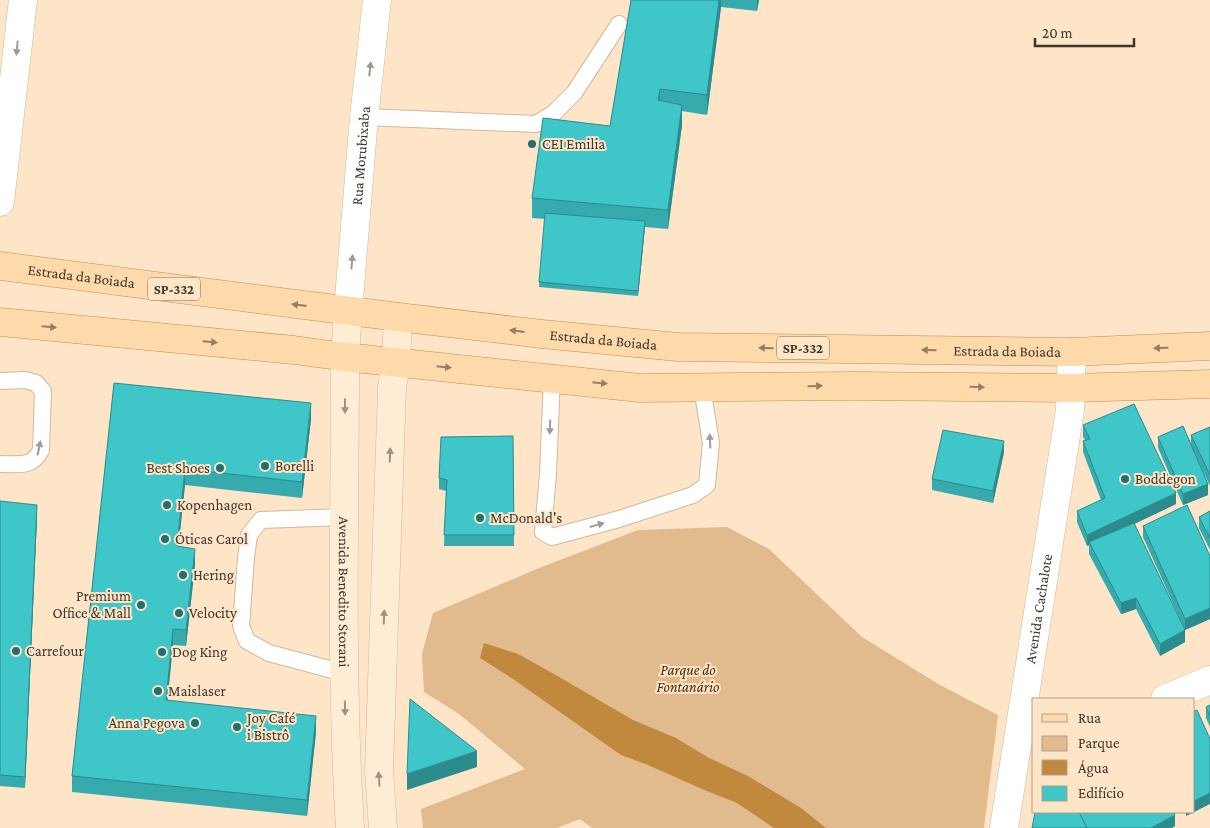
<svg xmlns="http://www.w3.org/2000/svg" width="1210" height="828" font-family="'Crimson Pro',serif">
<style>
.green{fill:#e1bb8d}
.water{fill:#c0893e}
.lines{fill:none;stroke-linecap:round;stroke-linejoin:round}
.lane-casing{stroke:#d0b89c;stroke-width:18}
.street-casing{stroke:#d0b89c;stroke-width:29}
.secondary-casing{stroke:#d0b89c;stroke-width:29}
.primary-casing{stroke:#ba8f58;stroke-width:29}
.lane{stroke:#fff;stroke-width:16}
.street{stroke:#fff;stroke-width:28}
.secondary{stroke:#feecd4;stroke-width:28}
.primary{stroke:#fed9aa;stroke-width:28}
.wall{fill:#36aaac}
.shaded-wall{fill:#2c8b8c}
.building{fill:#3fc6c8;stroke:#2c8b8c}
.oneway{fill:#9f9a94}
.oneway2{fill:#957f64}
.oneway3{fill:#9e917f}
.poi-dot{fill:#236e70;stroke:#fee5c8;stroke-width:2}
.labels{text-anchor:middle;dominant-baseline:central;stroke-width:4;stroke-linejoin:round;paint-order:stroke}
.shield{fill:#fee5c8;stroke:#786a59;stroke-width:1}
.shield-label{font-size:14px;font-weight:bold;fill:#3f362a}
.poi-label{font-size:15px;fill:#3f362a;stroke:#fee5c8;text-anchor:start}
.street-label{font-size:15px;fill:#3f362a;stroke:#fee5c8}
.park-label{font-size:15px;font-style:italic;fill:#452e0e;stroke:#fee5c8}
</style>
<rect width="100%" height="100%" fill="#fee5c8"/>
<polygon class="green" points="727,527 769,549 862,637 940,685 998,715 984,828 592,828 580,819 557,828 423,828 421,809 525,769 459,714 424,692 422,654 433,613 539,568 638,530"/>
<polygon class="water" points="484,643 518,654 554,674 633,720 676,738 709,758 748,776 801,808 826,828 774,828 737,803 702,789 648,765 621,755 513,679 480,658"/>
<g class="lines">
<defs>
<g id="lane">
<polyline points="364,117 536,124 554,113 574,93 619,24"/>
<polyline points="552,378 548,474 543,532 552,537 619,519 693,495 707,485 711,443 702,387"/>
<path d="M0,381L25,380L36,383L43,391L41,450C33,468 17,464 0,464"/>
<polyline points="344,673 269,653 247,641 241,626 246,558 249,535 261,520 345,517"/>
</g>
<g id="street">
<polyline points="0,202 23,0"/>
<path id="s1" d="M348,311L364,117L377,0"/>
<polyline points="1165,699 1210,680"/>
<path id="s2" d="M1004,828L1070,410L1072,352"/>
</g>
<g id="secondary">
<path id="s3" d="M348,311L345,357C345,514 340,671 350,828"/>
<polyline points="383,828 379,770 392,388 396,362 398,317"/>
</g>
<g id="primary">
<path id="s4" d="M0,266L398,317L542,334L678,347L1072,352L1210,346"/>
<polyline points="0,322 294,350 345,357 640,388 854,386 1071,388 1210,384"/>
</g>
</defs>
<use href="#lane" class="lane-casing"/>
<use href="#street" class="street-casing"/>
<use href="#secondary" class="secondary-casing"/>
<use href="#primary" class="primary-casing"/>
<use href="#lane" class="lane"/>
<use href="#street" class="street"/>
<use href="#secondary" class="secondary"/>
<use href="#primary" class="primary"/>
</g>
<g class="wall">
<polygon points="631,0 759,0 757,11 721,7 707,115 682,111 682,125 668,229 645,227 638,296 539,287 545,219 532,218 532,198 610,126"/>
<polygon points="114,383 311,419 302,498 185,485 178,547 195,565 186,646 173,645 167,700 316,732 307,816 72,792 72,776"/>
<polygon points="1083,425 1176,504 1134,524 1185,642 1160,656 1136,609 1121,614 1089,554 1089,545 1087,546 1077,522 1077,511 1101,500 1083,452 1083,441 1085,440 1083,437"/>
<polygon points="1210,427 1210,486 1191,446 1208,495 1183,505 1158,448 1158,437 1191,446 1191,435"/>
<polygon points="513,436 514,546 444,546 446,491 439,489 439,478"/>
<polygon points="1004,452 993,503 932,490 932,479"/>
<polygon points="0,501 37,517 25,788 0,786"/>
<polygon points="1210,511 1210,550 1199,528 1199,517"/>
<polygon points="1143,526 1210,556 1210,619 1185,630 1143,537"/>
<polygon points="1210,705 1210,727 1206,718 1206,707"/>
</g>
<g class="shaded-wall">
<polygon points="719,0 721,0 721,7 707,115 707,95"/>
<polygon points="757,0 759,0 757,11"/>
<polygon points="660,89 660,108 658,100"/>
<polygon points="682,105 682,125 668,229 668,210"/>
<polygon points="645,221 645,227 638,296 638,291"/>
<polygon points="311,403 311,419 302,498 302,482"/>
<polygon points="1004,441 1004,452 993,503 993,491"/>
<polygon points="185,469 185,485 177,562 177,546"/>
<polygon points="1208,484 1208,495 1183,505 1183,494"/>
<polygon points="1176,493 1176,504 1090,545 1089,542 1089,545 1087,546 1087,535"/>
<polygon points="37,505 37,517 25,788 25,777"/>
<polygon points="195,549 195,565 186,646 186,630"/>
<polygon points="1136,598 1136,609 1121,614 1121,603"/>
<polygon points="1210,608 1210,619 1185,630 1185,619"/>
<polygon points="173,629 173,645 166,716 166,700"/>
<polygon points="1185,630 1185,642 1160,656 1160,644"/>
<polygon points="316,716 316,732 307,816 307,800"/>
<polygon points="477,751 477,767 407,790 407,774"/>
<polygon points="1210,793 1210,804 1186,816 1186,812 1194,812 1194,801"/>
<polygon points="1175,815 1175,826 1172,828 1151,828"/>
</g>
<g class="building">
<polygon points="631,0 719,0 707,95 660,89 658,100 682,105 668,210 532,198 543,118 610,126"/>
<polygon points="545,213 645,221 638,291 539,282"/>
<polygon points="114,383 311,403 302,482 185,469 177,546 195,549 186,630 173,629 166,700 316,716 307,800 72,776"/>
<polygon points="1134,404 1176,493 1087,535 1077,511 1105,498 1083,441 1090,439 1083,425"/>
<polygon points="1183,426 1208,484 1183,494 1158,437"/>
<polygon points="1210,427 1210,475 1191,435"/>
<polygon points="943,430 1004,441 993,491 932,479"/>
<polygon points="513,436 514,535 444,535 447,480 439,478 441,437"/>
<polygon points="0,501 37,505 25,777 0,775"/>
<polygon points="1187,505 1210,556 1210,608 1185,619 1143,526"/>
<polygon points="1210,511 1210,538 1199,517"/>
<polygon points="1134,523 1185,630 1160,644 1136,598 1121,603 1089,542"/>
<polygon points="410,699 477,751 407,774"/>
<polygon points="1210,705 1210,716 1206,707"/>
<polygon points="1197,710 1210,739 1210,793 1194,801 1194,711"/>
<polygon points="1035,812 1079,812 1087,828 1032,828"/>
<polygon points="1079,812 1174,812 1175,815 1151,828 1087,828"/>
</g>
<defs><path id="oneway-solid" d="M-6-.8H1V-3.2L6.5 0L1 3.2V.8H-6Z" transform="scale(1.25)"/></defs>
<g class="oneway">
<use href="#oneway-solid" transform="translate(17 48) rotate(96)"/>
<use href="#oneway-solid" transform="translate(370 69) rotate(-84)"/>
<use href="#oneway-solid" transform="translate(352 262) rotate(-85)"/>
<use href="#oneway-solid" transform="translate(550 427) rotate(92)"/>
<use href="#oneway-solid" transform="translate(710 441) rotate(-93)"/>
<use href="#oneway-solid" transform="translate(39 448) rotate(-79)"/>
<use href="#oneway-solid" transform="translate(597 525) rotate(-16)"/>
</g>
<g class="oneway2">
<use href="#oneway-solid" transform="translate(299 305) rotate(-173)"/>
<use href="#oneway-solid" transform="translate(49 327) rotate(5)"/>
<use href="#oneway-solid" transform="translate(517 331) rotate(-173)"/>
<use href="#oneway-solid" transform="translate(210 342) rotate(5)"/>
<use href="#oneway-solid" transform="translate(766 348) rotate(-179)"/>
<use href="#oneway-solid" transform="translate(1161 348) rotate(178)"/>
<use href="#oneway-solid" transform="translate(929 350) rotate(-179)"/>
<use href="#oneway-solid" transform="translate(444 367) rotate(6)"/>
<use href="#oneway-solid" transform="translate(600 383) rotate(6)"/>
<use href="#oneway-solid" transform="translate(815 386) rotate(-1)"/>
<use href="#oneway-solid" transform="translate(977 387) rotate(1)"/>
</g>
<g class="oneway3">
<use href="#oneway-solid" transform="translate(345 406) rotate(90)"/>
<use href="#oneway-solid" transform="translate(390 455) rotate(-88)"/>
<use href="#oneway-solid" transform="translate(384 617) rotate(-88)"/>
<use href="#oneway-solid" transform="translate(345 708) rotate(89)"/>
<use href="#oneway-solid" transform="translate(379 779) rotate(-94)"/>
</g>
<g class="poi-dot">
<circle cx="532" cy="144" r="5"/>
<circle cx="265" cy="466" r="5"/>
<circle cx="220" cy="468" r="5"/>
<circle cx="1125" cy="479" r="5"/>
<circle cx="167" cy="505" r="5"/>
<circle cx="480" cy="518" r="5"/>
<circle cx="165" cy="539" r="5"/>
<circle cx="183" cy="575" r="5"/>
<circle cx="141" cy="605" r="5"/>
<circle cx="179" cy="613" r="5"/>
<circle cx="16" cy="651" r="5"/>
<circle cx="162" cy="652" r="5"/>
<circle cx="158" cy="691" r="5"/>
<circle cx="195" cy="723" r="5"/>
<circle cx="237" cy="727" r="5"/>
</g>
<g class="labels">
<g class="shield">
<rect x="148" y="277.5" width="52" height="23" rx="4"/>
<rect x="777" y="336.5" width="52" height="23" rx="4"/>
</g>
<g class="shield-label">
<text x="174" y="289">SP-332</text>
<text x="803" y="348">SP-332</text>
</g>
<g class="poi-label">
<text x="542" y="144">CEI Emilia</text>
<text x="275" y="466">Borelli</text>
<text x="210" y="468" text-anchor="end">Best Shoes</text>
<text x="1135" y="479">Boddegon</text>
<text x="177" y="505">Kopenhagen</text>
<text x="490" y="518">McDonald's</text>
<text x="175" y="539">Óticas Carol</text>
<text x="193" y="575">Hering</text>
<text x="131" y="596" text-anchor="end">Premium<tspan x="131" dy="17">Office &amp; Mall</tspan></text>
<text x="189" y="613">Velocity</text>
<text x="26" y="651">Carrefour</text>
<text x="172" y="652">Dog King</text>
<text x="168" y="691">Maislaser</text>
<text x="247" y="718">Joy Café<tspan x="247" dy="17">i Bistrô</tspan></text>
<text x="185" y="723" text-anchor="end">Anna Pegova</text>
</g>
<g class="street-label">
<text stroke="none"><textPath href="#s1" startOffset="156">Rua Morubixaba</textPath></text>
<text stroke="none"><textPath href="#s4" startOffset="82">Estrada da Boiada</textPath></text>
<text stroke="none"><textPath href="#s4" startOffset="608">Estrada da Boiada</textPath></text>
<text stroke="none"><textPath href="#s4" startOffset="1012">Estrada da Boiada</textPath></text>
<text stroke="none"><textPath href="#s3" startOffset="281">Avenida Benedito Storani</textPath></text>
<text stroke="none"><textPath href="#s2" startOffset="222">Avenida Cachalote</textPath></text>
</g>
<g class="park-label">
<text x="688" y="670">Parque do<tspan x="688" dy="17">Fontanário</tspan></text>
</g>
</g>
<rect x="1032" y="698" width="162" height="115" fill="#fee5c8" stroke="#b29f89"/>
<rect x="1042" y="714" width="25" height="8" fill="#fed9aa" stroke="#b29f89"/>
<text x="1078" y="723" font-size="15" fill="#3f362a">Rua</text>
<rect x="1042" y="736" width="25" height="15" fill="#e1bb8d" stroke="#b29f89"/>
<text x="1078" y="748" font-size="15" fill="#3f362a">Parque</text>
<rect x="1042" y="760" width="25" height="15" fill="#c0893e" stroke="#b29f89"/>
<text x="1078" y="773" font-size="15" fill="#3f362a">Água</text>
<rect x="1042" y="786" width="25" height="15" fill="#3fc6c8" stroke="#b29f89"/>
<text x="1078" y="798" font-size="15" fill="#3f362a">Edifício</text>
<path d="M1035 38v8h99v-8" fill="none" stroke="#3f362a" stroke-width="2.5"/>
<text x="1042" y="38" font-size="15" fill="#3f362a" stroke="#fee5c8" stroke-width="4" paint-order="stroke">20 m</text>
</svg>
